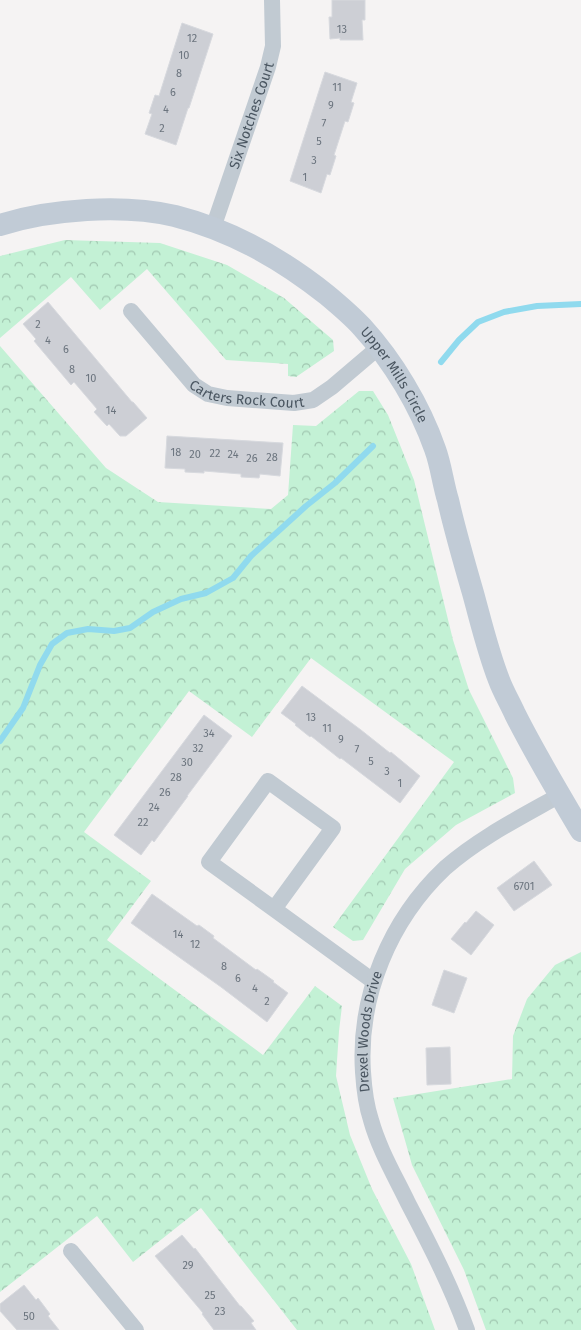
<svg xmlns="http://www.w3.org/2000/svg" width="581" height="1330" font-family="'Fira Sans',sans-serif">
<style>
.park{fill:url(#park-crowns)}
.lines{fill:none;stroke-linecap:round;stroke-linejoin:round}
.stream{stroke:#90daee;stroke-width:6}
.building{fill:#cdcfd5;stroke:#d7d9de}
.street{stroke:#c1cad2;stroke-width:16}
.secondary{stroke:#c1cbd6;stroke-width:22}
.labels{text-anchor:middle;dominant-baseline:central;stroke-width:4;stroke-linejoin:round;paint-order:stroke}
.number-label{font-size:11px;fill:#6b747e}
.street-label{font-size:14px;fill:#4a5661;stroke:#fff}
</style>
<defs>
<pattern id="park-crowns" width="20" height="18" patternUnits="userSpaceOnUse" patternTransform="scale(1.25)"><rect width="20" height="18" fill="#c3f1d5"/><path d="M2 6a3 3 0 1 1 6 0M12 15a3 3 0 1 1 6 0" fill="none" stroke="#a0c6b0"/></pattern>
</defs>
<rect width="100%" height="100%" fill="#f5f3f3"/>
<g class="park">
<polygon points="65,240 160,243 227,265 284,298 333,340 334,351 296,377 288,376 288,364 226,360 147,269 100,310 71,277 0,338 0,256"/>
<polygon points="0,346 106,468 158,502 271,509 288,495 293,425 316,426 359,391 373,391 388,415 414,480 453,640 469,690 513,778 515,793 456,825 405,869 363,940 353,941 333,927 454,762 311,658 252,737 189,691 84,832 151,881 107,940 263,1055 315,986 342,1006 339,1031 336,1076 350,1135 372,1189 411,1264 435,1330 297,1330 201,1208 133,1262 97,1216 0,1292"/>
<polygon points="581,952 581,1330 486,1330 464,1270 412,1165 393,1098 512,1079 513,1036 527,999 555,965"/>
</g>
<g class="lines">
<g class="stream">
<polyline points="441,362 459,340 478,322 504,312 537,306 581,304"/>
<polyline points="0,741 23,708 40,665 52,644 67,633 88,629 114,631 130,628 153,612 181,599 206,593 233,578 251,556 306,506 335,483 373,446"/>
</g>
</g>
<g class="building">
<polygon points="332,0 365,0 365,20 362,20 363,40 340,40 340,38 330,39 329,17 332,17"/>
<polygon points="182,23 213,34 189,108 188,108 176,145 145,134 152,114 149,113 155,95 159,96"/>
<polygon points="325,72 357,83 351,102 354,103 348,122 345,121 334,155 336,156 330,175 327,174 321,193 290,181"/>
<polygon points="48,302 132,402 133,402 147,418 126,436 120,436 109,424 107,426 94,412 97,409 74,382 71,385 34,341 36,339 23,324"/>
<polygon points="167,436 283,443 280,476 260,474 259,478 241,477 241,474 204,471 204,473 185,472 185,469 165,468"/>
<polygon points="302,686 361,730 390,753 391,752 420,776 400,803 341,758 340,759 311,736 310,737 295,725 296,724 281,713"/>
<polygon points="204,715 232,736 187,796 188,796 154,842 152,840 141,855 114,835"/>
<polygon points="534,861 552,885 514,911 497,888"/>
<polygon points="152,894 197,926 199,925 214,936 213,938 256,970 257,969 274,981 273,982 288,993 267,1022 221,987 131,923"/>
<polygon points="476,911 494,925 471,955 451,939 465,922 466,923"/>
<polygon points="444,970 467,978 454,1013 432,1005"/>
<polygon points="450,1047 451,1084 427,1085 426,1048"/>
<polygon points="182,1235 194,1249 195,1248 240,1306 241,1306 254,1321 251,1323 256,1330 214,1330 202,1314 203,1313 155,1256"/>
<polygon points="24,1285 36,1300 38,1298 50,1314 48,1316 59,1330 17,1330 0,1311 0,1304"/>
</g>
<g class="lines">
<g class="street">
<path id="s1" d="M213,228L268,67L273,46L272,0"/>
<path id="s2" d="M131,311L194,385L208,394L227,398L294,403L313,400L332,387L379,347"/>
<polyline points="274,909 209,862 268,781 333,828 274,909 373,981"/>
<polyline points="71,1251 136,1330"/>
<path id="s3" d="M467,1330C451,1286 430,1245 408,1203C395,1176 379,1149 371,1120C366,1105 364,1088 363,1072C358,996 390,920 445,868C479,838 521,817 560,795"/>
</g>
<path class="secondary" id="s4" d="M0,225C50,209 123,204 175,216C230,230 282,259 327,295C339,305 351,315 362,327C393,361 420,406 435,449C441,465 443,484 448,500C455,531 464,562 473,593C481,622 488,652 499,680C503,691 510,703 515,714C535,754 558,792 581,831"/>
</g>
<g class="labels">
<g class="number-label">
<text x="342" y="29">13</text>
<text x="192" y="38">12</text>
<text x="184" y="55">10</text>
<text x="179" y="73">8</text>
<text x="337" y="87">11</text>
<text x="173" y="92">6</text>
<text x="331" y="105">9</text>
<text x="166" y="109">4</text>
<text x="324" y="123">7</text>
<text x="162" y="128">2</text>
<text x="319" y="141">5</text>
<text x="314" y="160">3</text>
<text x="305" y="177">1</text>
<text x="38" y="324">2</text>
<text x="48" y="340">4</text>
<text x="66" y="349">6</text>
<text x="72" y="369">8</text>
<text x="91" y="378">10</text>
<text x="111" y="410">14</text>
<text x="176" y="452">18</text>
<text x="215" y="453">22</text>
<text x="195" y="454">20</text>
<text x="233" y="454">24</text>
<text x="272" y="457">28</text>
<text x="252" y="458">26</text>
<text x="311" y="717">13</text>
<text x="327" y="728">11</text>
<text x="209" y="733">34</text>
<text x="341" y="739">9</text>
<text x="198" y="748">32</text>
<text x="357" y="749">7</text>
<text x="371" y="761">5</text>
<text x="187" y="762">30</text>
<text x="387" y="771">3</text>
<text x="176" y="777">28</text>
<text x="400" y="783">1</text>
<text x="165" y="792">26</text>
<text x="154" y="807">24</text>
<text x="143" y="822">22</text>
<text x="524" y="886">6701</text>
<text x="178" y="934">14</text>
<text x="195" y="944">12</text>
<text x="224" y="966">8</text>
<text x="238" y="978">6</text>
<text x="255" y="988">4</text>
<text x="267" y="1001">2</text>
<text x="188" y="1265">29</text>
<text x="210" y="1295">25</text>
<text x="220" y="1311">23</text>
<text x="29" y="1316">50</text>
</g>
<g class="street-label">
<text stroke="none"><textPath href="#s1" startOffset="119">Six Notches Court</textPath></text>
<text stroke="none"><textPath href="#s4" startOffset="455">Upper Mills Circle</textPath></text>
<text stroke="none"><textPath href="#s2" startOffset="152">Carters Rock Court</textPath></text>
<text stroke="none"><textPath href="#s3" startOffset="321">Drexel Woods Drive</textPath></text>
</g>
</g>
</svg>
